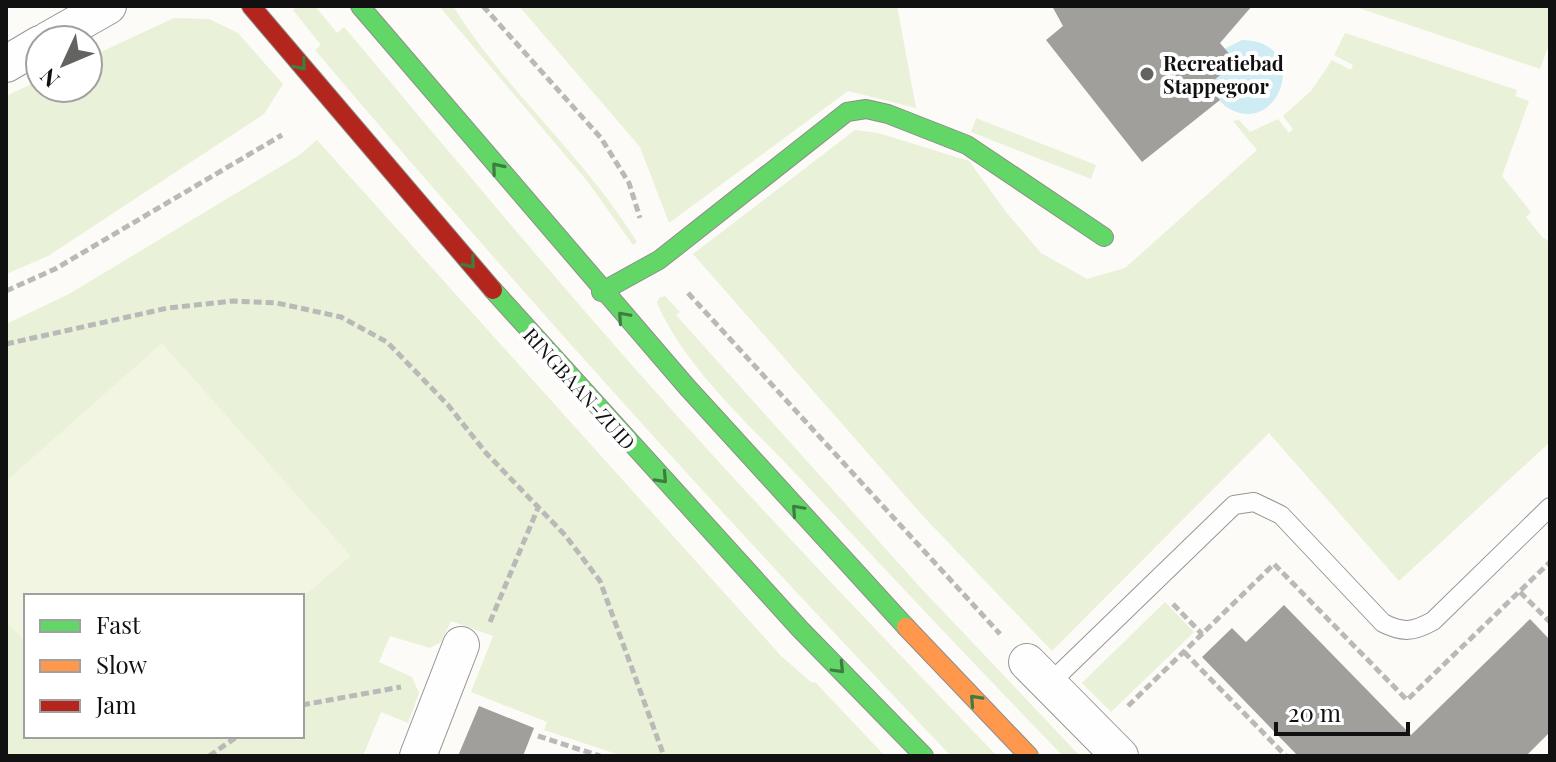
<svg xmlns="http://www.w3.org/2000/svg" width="1556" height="762" font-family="'Playfair Display',serif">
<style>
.green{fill:#e9f1d8;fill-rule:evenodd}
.pitch{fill:#f1f5e2}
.water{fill:#cfecf5}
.building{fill:#a09f9c}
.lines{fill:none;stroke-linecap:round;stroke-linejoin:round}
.lane-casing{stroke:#979695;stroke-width:20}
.street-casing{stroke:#979695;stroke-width:38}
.fast-casing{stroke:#8d8d8b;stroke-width:20}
.slow-casing{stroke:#8d8d8b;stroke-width:20}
.jam-casing{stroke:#8d8d8b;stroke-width:20}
.path{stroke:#b9b9b8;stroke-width:5;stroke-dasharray:8 4;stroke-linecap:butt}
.lane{stroke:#fffefe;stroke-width:18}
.street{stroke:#fffefe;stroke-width:36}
.fast{stroke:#63d668;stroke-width:18}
.slow{stroke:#ff974d;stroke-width:18}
.jam{stroke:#b3261e;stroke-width:18}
.oneway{stroke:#3e7d41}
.poi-dot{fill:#636362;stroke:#fff;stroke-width:3}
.labels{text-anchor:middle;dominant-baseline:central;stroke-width:8;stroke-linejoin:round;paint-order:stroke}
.poi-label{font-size:20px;font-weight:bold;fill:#111;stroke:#fff;text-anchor:start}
.street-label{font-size:20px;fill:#111;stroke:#fff}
</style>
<rect width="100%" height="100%" fill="#fcfbf7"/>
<g class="green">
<path d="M297,6H315L337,33L344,27C447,149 548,271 654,390C765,515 881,635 997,756H951C732,527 520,292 315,50L321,45L293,10Z"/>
<path d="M439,6H453C506,91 585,157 637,242L633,245L588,182Z"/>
<polygon points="519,6 897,6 916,108 848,91 669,223 640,147"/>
<polygon points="1353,6 1550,6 1550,42 1540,69"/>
<polygon points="174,18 209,19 238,33 283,84 264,114 48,256 6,274 6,96 40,80 40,88 88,88 88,58"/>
<polygon points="1345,33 1517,90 1515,96 1529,101 1502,176 1531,212 1526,217 1542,237 1550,242 1550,442 1399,581 1269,433 1052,651 923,516 693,254 855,130 878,133 969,161 1006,212 1041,253 1087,279 1125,268 1257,150 1233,121 1239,120 1250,132 1278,119 1289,133 1293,129 1283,116 1311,91 1332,60 1351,70 1353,65 1334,55"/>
<polygon points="976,118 1096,165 1091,179 971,132"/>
<path d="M317,140L781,656L811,682L816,683L885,756H623L544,730L547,722L471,692L493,636L451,621L441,642L430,648L390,636L379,662L412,677L419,693L408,723L381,712L363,756H6V324L69,294L298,156ZM26,596H302V736H26Z"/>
<path d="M665,296L680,312L676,315L919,586L1080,756H1063C974,664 886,571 799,477C750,425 686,369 657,303L659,298Z"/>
<polygon points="1165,602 1194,632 1111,712 1082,683"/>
</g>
<polygon class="pitch" points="162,343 351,556 302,598 26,596 26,643 6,621 6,481"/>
<path class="water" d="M1242,40C1314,41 1279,139 1228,108C1220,103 1214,93 1208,85L1224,49Z"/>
<g class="building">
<polygon points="1052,6 1252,6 1220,43 1236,62 1208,85 1220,100 1142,162 1046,40 1063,26"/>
<polygon points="1284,605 1411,735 1530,619 1550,640 1550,732 1526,756 1298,756 1202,657 1232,628 1246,642"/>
<polygon points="479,706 534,728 523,756 458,756"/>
</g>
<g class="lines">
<defs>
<path id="lane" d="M1049,684L1234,505L1254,502L1281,515L1383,623C1403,633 1413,632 1433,621L1550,507"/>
<g id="street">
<polyline points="48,40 108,6"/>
<polyline points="6,64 40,44"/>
<polyline points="1027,662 1120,756"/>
<polyline points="418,756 461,645"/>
</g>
<g id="fast">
<polyline points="360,6 687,387 906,627"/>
<polyline points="493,290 800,629 924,756"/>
<polyline points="601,292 659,260 847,112 866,109 888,114 967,145 1104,237"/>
</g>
<polyline id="slow" points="906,627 1029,756"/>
<polyline id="jam" points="251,6 493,290"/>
</defs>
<use href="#lane" class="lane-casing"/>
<use href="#street" class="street-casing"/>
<use href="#fast" class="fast-casing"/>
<use href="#slow" class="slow-casing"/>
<use href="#jam" class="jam-casing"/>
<g class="path">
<polyline points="483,6 601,138 629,183 640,218"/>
<polyline points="6,291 55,269 282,135"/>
<polyline points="688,293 1000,634"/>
<polyline points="6,344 168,308 233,301 277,303 341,317 387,342 448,405 486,453 565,535 600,581 664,756"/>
<polyline points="1520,592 1550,622"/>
<polyline points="1173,604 1202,634"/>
<polyline points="490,622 538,508"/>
<polyline points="1184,652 1286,756"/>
<polyline points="302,705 401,687"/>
<polyline points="1128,706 1274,564 1407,700 1550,562"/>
<polyline points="538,736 600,756"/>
<polyline points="209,756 238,736"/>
</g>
<use href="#lane" class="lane"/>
<use href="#street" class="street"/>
<use href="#fast" class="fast"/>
<use href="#slow" class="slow"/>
<use href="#jam" class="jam"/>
</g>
<defs><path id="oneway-chevron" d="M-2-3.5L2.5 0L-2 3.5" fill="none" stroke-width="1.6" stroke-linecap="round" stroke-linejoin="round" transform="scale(2)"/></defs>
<g class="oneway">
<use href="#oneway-chevron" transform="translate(301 65) rotate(50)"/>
<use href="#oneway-chevron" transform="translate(497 168) rotate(-130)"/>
<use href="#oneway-chevron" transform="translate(470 263) rotate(50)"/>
<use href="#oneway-chevron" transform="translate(623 317) rotate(-132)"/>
<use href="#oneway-chevron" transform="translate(662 478) rotate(47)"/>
<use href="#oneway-chevron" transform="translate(797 510) rotate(-132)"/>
<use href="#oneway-chevron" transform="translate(839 668) rotate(46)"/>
<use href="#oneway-chevron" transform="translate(975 700) rotate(-133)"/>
</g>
<circle class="poi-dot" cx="1147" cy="74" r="8"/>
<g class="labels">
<g class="poi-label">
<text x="1163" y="62">Recreatiebad<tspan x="1163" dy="23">Stappegoor</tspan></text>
</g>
<g class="street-label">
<text transform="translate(580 388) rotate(48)">RINGBAAN-ZUID</text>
</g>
</g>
<rect width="1556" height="762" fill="none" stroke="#111111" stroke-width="16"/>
<rect x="24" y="594" width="280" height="144" fill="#ffffff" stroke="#a0a0a0" stroke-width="2"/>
<rect x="40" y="620" width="40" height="12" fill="#63d668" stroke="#a0a0a0" stroke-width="2"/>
<text x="96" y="634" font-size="24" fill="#111111">Fast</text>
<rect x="40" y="660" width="40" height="12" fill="#ff974d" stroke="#a0a0a0" stroke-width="2"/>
<text x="96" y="674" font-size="24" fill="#111111">Slow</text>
<rect x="40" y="700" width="40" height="12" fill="#b3261e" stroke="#a0a0a0" stroke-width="2"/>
<text x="96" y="714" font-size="24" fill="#111111">Jam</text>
<g transform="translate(64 64) rotate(226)"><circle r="38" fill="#ffffff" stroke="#a0a0a0" stroke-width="2"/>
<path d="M0-6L14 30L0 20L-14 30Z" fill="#636362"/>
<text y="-12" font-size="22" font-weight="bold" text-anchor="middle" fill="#111111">N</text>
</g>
<path d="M1276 722v12h132v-12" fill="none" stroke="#111111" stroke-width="4"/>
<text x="1288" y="722" font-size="24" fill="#111111" stroke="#ffffff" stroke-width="6" paint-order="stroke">20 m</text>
</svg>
